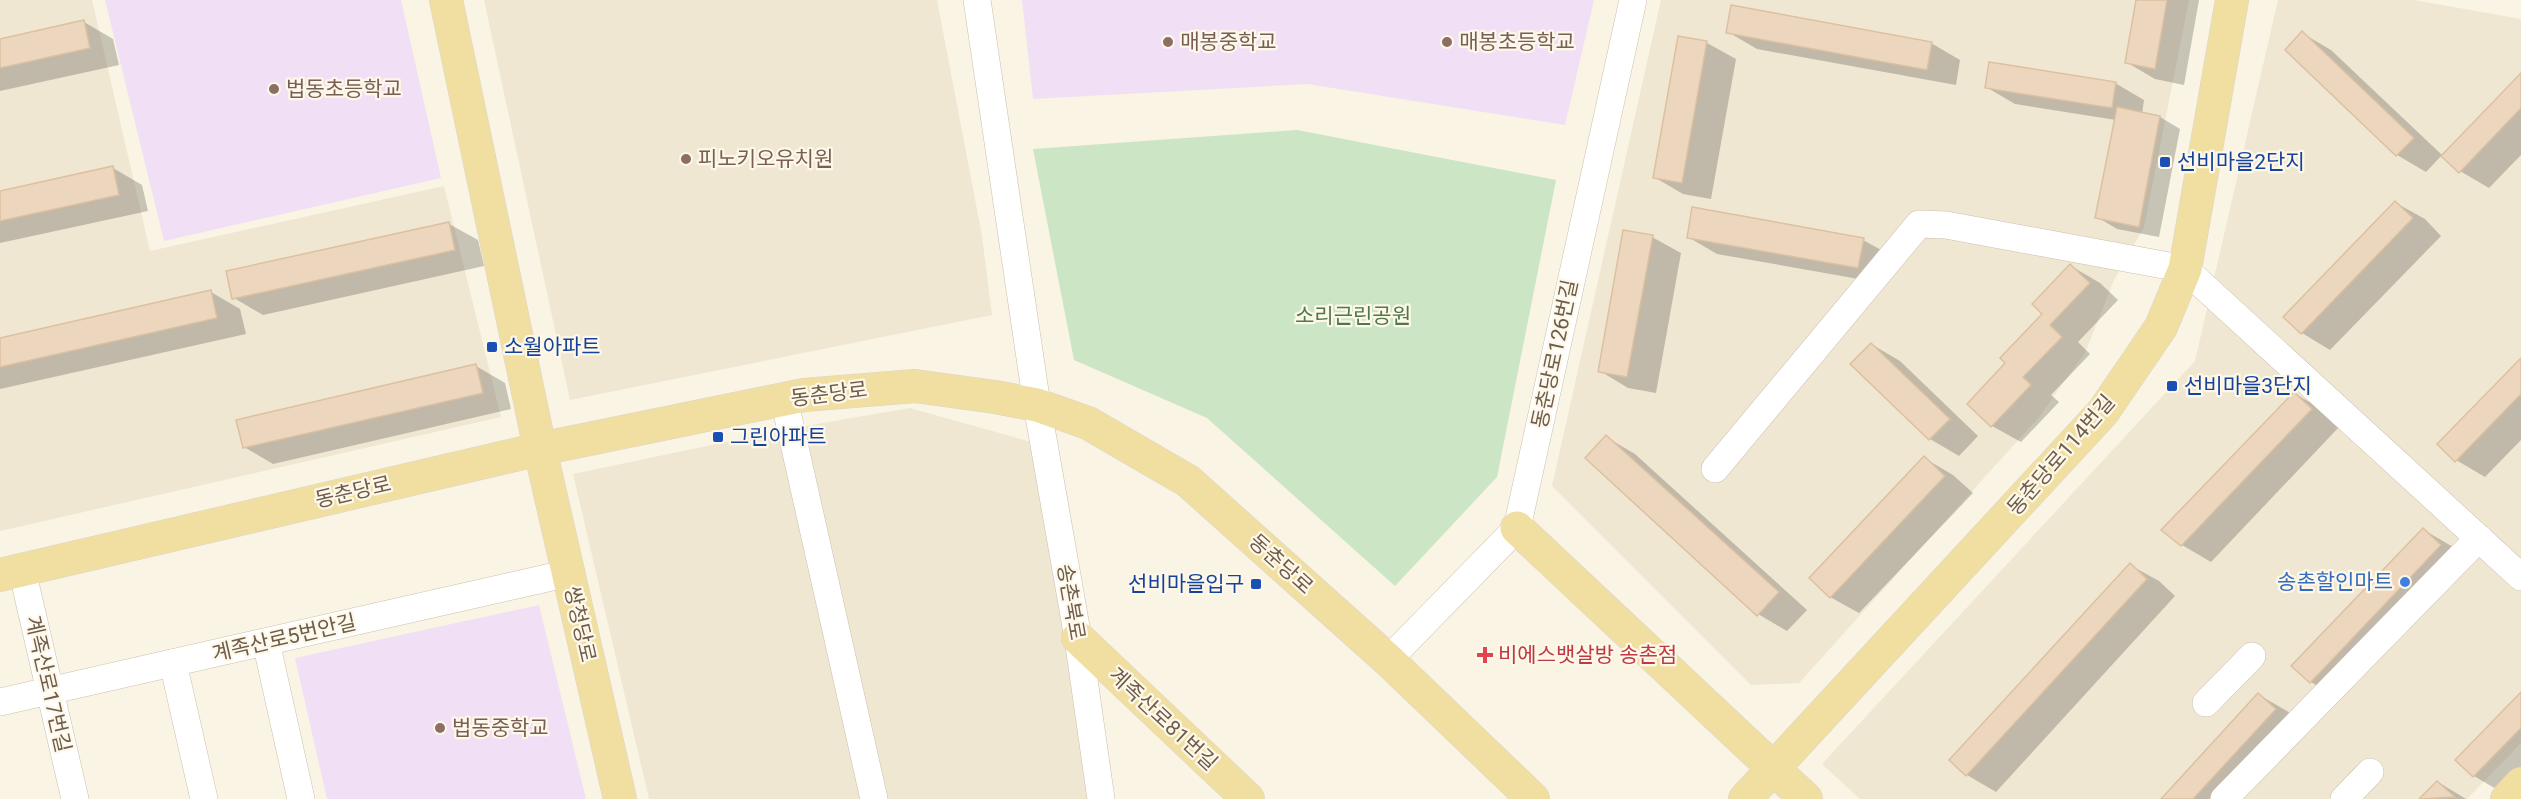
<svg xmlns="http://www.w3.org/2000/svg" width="2521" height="799" font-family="Roboto,'Noto Sans KR',sans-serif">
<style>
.residential{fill:#f0e7d2}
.education{fill:#f1e0f5}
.green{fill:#cce5c4}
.shadow{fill:#0003}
.building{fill:#ecd7be;stroke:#dcc0a0;stroke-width:1.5}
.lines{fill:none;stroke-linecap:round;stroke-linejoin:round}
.minor-casing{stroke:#cbbfae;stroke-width:28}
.major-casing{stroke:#d9d5d0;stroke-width:34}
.minor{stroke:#fff;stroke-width:27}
.major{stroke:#f1dfa2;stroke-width:33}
.education-dot{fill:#8d6e63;stroke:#fdf8e9;stroke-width:2}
.transit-dot{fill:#1a4fb4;stroke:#fdf8e9;stroke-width:2}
.shop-dot{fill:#3f7fe0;stroke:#fdf8e9;stroke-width:2}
.health-dot{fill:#e0444e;stroke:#fdf8e9;stroke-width:2}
.labels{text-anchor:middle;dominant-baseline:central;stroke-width:4.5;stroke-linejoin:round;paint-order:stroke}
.education-label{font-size:21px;fill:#785e54;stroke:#fdf8e9;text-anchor:start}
.transit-label{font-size:21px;fill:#164399;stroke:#fdf8e9;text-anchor:start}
.park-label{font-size:21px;fill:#507948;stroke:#fdf8e9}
.street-label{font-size:21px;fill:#6e5d4c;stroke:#fdf8e9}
.shop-label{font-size:21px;fill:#366cbe;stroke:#fdf8e9;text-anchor:end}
.health-label{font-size:21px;fill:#be3a42;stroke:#fdf8e9;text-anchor:start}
</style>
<rect width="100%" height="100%" fill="#f9f4e3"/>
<g class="residential">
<polygon points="0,0 92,0 150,251 444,186 501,417 0,531"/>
<polygon points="484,0 937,0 982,236 992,315 570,400"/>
<polygon points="1661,0 2189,0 2144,227 2113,282 2086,351 2039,417 1799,683 1751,685 1552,486"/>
<polygon points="2278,0 2414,0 2521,19 2521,743 2467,799 1860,799 1822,764 2195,361"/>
<polygon points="910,408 1035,443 1088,799 649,799 573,474 788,429"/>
</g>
<g class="education">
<polygon points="105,0 401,0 441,178 164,241"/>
<polygon points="1022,0 1594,0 1565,125 1307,84 1033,99"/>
<polygon points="539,605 586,799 327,799 295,658"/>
</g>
<polygon class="green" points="1297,130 1556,180 1497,477 1395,586 1207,418 1074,360 1033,149"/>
<g class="shadow">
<polygon points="2138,0 2199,0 2184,85 2155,79 2126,62"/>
<polygon points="84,22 113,39 119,65 0,91 0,40"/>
<polygon points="1728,32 1931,43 1960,60 1956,85 1757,49"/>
<polygon points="2302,33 2331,50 2442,155 2426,172 2397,155"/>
<polygon points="1679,38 1707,43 1736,59 1711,199 1683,194 1654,177"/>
<polygon points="2521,75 2521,155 2489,188 2460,171"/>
<polygon points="2115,83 2144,100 2142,114 2160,117 2180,129 2159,237 2117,229 2097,217 2116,120 2015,104 1986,87"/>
<polygon points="113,168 142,185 148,211 0,243 0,193"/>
<polygon points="2396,203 2425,219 2441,236 2330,350 2302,333"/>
<polygon points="449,224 478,240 484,266 263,315 234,298"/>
<polygon points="1652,237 1681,253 1656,393 1628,388 1600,371"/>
<polygon points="1688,237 1863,240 1892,256 1887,284 1717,254"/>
<polygon points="2071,266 2100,283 2118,300 2078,342 2090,354 2051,395 2059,402 2021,442 1992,426 2008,363 2044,314"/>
<polygon points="211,292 240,309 246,334 0,389 0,339"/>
<polygon points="1871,344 1900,361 1978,436 1959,456 1930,439 1852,364"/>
<polygon points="2521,360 2521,440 2485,477 2456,460"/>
<polygon points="476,366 505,383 511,409 273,464 244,447"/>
<polygon points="2294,393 2323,410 2340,426 2211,562 2182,545"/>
<polygon points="1606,437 1635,454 1807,610 1787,631 1758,614"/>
<polygon points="1924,458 1953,475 1973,493 1859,613 1830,597"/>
<polygon points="2424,530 2453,547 2340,699 2311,682 2293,666"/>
<polygon points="2130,565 2159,581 2175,596 1996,792 1967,775 1951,760"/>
<polygon points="2259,695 2287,711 2304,726 2237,799 2163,799"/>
<polygon points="2521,695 2521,774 2503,793 2474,776 2457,760"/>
<polygon points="2438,782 2466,799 2422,799"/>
</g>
<g class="building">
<polygon points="2136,0 2167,0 2155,69 2125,63"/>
<polygon points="1731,5 1932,42 1927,70 1726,33"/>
<polygon points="84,20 90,48 0,68 0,39"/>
<polygon points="2302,31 2414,138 2396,156 2285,50"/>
<polygon points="1678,36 1707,41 1682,183 1653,178"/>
<polygon points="1989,62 2116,82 2112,108 1985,88"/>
<polygon points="2521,73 2521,108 2459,173 2441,156"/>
<polygon points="2117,107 2160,116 2139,227 2095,218"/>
<polygon points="113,166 119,195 0,221 0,191"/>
<polygon points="2395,201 2413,218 2301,334 2283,317"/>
<polygon points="1692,207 1864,238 1858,268 1687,238"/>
<polygon points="449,222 455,250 232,299 226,271"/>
<polygon points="1623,230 1653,235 1627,377 1598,372"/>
<polygon points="2070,264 2090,283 2050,325 2062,337 2023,377 2031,385 1991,427 1967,404 2005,363 2000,358 2042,314 2032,304"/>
<polygon points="211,290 217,318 0,367 0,338"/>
<polygon points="1871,343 1950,419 1929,440 1850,364"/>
<polygon points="2521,358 2521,394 2455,462 2437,444"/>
<polygon points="476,364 483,393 243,448 236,420"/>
<polygon points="2294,392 2312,409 2181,546 2161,530"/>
<polygon points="1606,435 1779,592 1757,616 1585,458"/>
<polygon points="1924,456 1945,476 1830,598 1809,578"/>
<polygon points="2423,528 2441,545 2310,683 2291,666"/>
<polygon points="2130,563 2147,579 1966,776 1949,760"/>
<polygon points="2521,692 2521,728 2473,777 2455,760"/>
<polygon points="2258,693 2276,709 2193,799 2161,799"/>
<polygon points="2437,781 2455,797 2419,799"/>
</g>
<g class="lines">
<defs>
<g id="minor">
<polyline points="977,0 1037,405 1078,638 1101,799"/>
<polyline points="784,399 874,799"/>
<polyline points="1715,469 1919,224 1946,225 2185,269 2521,577"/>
<polyline points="22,570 75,799"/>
<polyline points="266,642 301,799"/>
<polyline points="1388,660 1517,528 1633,0"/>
<polyline points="173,663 204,799"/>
<polyline points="0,702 569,573"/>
<polyline points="2206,703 2252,656"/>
<polyline points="2224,799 2479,538"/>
<polyline points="2344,799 2370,772"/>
</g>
<g id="major">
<polyline points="446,0 540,449 620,799"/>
<polyline points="1517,528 1806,799"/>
<polyline points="0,575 540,449 804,395 915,386 995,397 1037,405 1088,423 1188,481 1388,660 1533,799"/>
<polyline points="1078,638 1248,799"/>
<polyline points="1745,799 2103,412 2161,327 2185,269 2232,0"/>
<polyline points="2507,799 2521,784"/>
</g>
</defs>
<use href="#minor" class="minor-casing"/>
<use href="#major" class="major-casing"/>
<use href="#minor" class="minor"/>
<use href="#major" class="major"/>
</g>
<g class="education-dot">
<circle cx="1168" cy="42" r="6"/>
<circle cx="1447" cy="42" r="6"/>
<circle cx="274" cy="89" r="6"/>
<circle cx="686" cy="159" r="6"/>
<circle cx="440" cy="728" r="6"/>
</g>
<g class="transit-dot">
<rect x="2159" y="156" width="12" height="12" rx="3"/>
<rect x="486" y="341" width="12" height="12" rx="3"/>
<rect x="2166" y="380" width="12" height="12" rx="3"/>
<rect x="712" y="431" width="12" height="12" rx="3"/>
<rect x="1250" y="578" width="12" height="12" rx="3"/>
</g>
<circle class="shop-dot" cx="2405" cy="582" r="6"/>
<path class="health-dot" d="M1482 646h6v6h6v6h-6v6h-6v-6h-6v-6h6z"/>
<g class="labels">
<g class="education-label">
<text x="1180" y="42">매봉중학교</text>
<text x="1459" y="42">매봉초등학교</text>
<text x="286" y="89">법동초등학교</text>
<text x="698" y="159">피노키오유치원</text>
<text x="452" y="728">법동중학교</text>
</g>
<g class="transit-label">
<text x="2177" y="162">선비마을2단지</text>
<text x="504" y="347">소월아파트</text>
<text x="2184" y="386">선비마을3단지</text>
<text x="730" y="437">그린아파트</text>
<text x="1244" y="584" text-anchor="end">선비마을입구</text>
</g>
<g class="park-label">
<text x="1353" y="316">소리근린공원</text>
</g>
<g class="street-label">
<text transform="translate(1555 354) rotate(-78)">동춘당로126번길</text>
<text transform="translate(829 394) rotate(-7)">동춘당로</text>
<text transform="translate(2061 455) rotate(-49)">동춘당로114번길</text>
<text transform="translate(353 492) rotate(-13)">동춘당로</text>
<text transform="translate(1281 564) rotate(42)">동춘당로</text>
<text transform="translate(1071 602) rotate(80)">송촌북로</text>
<text transform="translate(580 624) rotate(77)">쌍청당로</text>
<text transform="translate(284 638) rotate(-13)">계족산로5번안길</text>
<text transform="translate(48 684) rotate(77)">계족산로17번길</text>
<text transform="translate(1163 719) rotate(43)">계족산로81번길</text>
</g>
<g class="shop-label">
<text x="2393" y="582">송촌할인마트</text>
</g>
<g class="health-label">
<text x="1498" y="655">비에스뱃살방 송촌점</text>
</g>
</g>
</svg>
